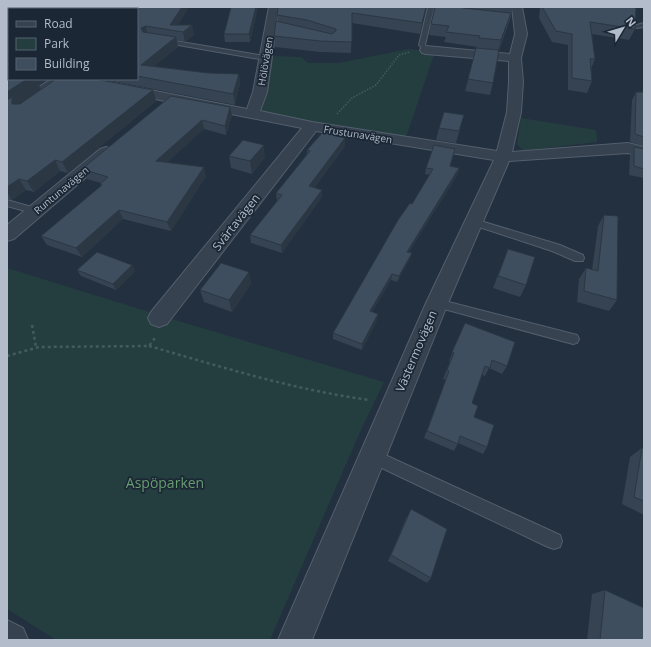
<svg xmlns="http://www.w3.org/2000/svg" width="651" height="647" font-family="'Open Sans',sans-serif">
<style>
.green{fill:#243e40}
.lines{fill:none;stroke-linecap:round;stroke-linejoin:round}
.lane-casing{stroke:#545f6d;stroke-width:2}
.street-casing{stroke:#545f6d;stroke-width:2}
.path-far1{stroke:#425b5d;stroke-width:1.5;stroke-dasharray:1.5 1.5;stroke-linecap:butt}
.path{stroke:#425b5d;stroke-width:2.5;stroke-dasharray:3 3;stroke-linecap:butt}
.lane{fill:#36424f;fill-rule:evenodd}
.street{fill:#36424f;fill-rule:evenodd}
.wall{fill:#354352}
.shaded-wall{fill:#2b3742}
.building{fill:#3e4e5f;stroke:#2b3742}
.labels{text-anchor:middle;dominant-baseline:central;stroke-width:3.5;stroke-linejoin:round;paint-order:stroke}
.far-street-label{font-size:10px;fill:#b2bcca;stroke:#1b2734}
.street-label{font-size:12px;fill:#b2bcca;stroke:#1b2734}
.near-park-label{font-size:14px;fill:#689d72;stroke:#1b2734}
</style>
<rect width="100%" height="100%" fill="#22303f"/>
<g class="green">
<polygon points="409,49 435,52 406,137 326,128 268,115 261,111 260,102 270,56 301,57 308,63 338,63"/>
<polygon points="521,118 596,130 597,142 529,150 523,150 517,144"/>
<polygon points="7,268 185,323 384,382 360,432 270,640 56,640 7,609"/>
</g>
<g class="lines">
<defs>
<g id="lane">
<polygon points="428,7 434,7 425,45 429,50 426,52 419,45"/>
<polygon points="644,23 644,27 636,28 633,26"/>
<polygon points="163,39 265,56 268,58 265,60 161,42 161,40"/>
<polygon points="51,79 60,79 7,113 7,108"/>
<polygon points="7,200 39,209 41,211 36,214 7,206"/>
<polygon points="474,219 560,245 583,255 584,258 583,261 575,261 552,251 470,224 469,222 470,220"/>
<polygon points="437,299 573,334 577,335 579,339 577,343 573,344 433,306 431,303 433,300"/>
<polygon points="372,449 560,535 562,541 560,547 554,549 548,547 367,461 365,456 367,451"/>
</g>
<g id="street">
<polygon points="269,7 279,7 267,92 260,111 312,122 497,151 507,112 509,82 509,61 426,54 422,53 420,50 422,47 426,46 510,54 515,34 512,7 522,7 527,34 521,58 523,82 521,112 512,152 628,143 644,147 644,157 628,153 509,161 448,303 312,640 278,640 426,303 494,160 316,131 167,324 159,327 151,324 148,318 151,312 302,128 74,83 69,82 67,79 94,79 247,109 253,92"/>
<polygon points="106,147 112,149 114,152 112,155 14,239 7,241 7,225 100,149"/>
<polygon points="7,620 23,628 28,640 7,640"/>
</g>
</defs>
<use href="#lane" class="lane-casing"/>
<use href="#street" class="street-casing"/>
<polyline class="path-far1" points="337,114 352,98 376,85 399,55 410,52"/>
<g class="path">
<polyline points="32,325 36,347"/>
<path d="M149,346C222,367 294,390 370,400"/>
<polyline points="7,356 39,347 149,346 155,338"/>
</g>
<use href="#lane" class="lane"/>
<use href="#street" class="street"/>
</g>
<g class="wall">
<polygon points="7,7 189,7 178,25 192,25 194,35 185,42 177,40 178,47 154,66 208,73 239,74 240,84 235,105 102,79 137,79 137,9 9,9 9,79 48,79 39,85 41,90 56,79 95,79 153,90 156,101 68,173 60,171 34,192 26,190 12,200 7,199"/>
<polygon points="258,7 250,42 225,42 224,34"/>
<polygon points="278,7 426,7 420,34 352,23 351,53 320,52 275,47 274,36 278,21 277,15"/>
<polygon points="435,7 513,7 511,17 499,50 493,83 490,95 465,91 477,47 444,42 446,37 429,35 431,24"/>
<polygon points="540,7 636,7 635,29 629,40 592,34 595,59 591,69 592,81 587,93 568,90 568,45 552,42 539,18"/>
<polygon points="636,92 644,92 644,146 630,142 632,100"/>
<polygon points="230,107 232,116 226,135 204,129 167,162 206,176 171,231 123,219 82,257 47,245 41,236 101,187 100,184 101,183 87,179 82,169"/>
<polygon points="461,127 456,143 436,140 439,128"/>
<polygon points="345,146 314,188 322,190 322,197 282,253 251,243 250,235 277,201 276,193 307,154 307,150"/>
<polygon points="634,147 644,149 644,178 629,175 630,155"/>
<polygon points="229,156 265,157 252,174 231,168"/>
<polygon points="450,166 459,168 458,174 409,252 412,253 410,259 397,282 391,280 372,312 378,314 377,320 362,350 333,339 333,333 430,175 425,174 426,168"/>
<polygon points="604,215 617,300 609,311 577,302 579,279 586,268 592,270 598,226"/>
<polygon points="508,249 526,285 520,297 493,288"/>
<polygon points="132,265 135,271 116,290 81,276 77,270"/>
<polygon points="249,272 251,284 232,312 204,302 200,290"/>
<polygon points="465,323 507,366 502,374 489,368 485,376 482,375 472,403 474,417 487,447 483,454 458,443 454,451 424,438 446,380 443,379 450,361 449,361"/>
<polygon points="642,448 644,449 644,515 622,504 630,457"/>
<polygon points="407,516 431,578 427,583 388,561"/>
<polygon points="605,590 644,640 587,640 592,594"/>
</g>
<g class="shaded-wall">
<polygon points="182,7 189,7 175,30 170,25"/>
<polygon points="256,7 258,7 250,42 249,34"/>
<polygon points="511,13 508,23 498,51 501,40"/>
<polygon points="192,25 194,35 185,42 183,32"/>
<polygon points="146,26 148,36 144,38 141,28"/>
<polygon points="176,37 178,47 144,75 141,65"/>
<polygon points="239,74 240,84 235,105 233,94"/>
<polygon points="27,79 48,79 39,85 42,92 18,109 7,106 7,92"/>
<polygon points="153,90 156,101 68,173 62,162"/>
<polygon points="230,107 232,116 226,135 225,126"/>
<polygon points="464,115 461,127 456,143 459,131"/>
<polygon points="202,120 204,129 159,170 156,161"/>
<polygon points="345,138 345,146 309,194 309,186"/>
<polygon points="264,145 265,157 252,174 250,161"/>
<polygon points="55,160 60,171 34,192 27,181"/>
<polygon points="204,167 206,176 171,231 167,222"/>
<polygon points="459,168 458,174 405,258 407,252"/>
<polygon points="19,179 26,190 12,200 7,192 7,187"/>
<polygon points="322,190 322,197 282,253 281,245"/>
<polygon points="119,210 123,219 82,257 76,248"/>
<polygon points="412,253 410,259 397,282 399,276"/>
<polygon points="132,265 135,271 116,290 113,284"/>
<polygon points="249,272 251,284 232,312 229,300"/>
<polygon points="392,274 391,280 369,317 370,311"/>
<polygon points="378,314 377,320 362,350 362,344"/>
</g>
<g class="building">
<polygon points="7,7 182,7 170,25 192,25 183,32 146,26 141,28 143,32 176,37 141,65 208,73 239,74 233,94 137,76 137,9 9,9 9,79 27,79 7,92"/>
<polygon points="231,7 256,7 249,34 224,34"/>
<polygon points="278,7 426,7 422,23 352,13 352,42 320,41 274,36 276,21 332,34 336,31 336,29 307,20 277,15"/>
<polygon points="435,7 462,7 463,8 511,13 501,40 479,38 480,36 446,32 449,26 431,24"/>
<polygon points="542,7 636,7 635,29 590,22 595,59 590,59 592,81 572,78 572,34 556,31"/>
<polygon points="476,48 499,50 493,83 468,79"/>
<polygon points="56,79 95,79 153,90 62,162 55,160 27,181 19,179 7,187 7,100 37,82 12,98 12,104 20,104"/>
<polygon points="636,92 644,92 644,137 635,134"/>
<polygon points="171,96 230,107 225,126 202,120 156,161 204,167 167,222 119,210 76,248 41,236 102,185 100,184 108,177 82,169"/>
<polygon points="444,112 464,115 459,131 439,128"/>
<polygon points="323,132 345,138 309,186 322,190 281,245 250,235 282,195 276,193 310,151 307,150"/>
<polygon points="243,140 264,145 250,161 229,156"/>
<polygon points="434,145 455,149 450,166 459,168 407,252 412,253 399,276 392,274 370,311 378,314 362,344 333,333 398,220 410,203 412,204 433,169 426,168"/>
<polygon points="634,147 644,149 644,169 634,166"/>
<polygon points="604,215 618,216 617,300 584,291 586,268 598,271"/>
<polygon points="508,249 535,257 526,285 498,276"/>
<polygon points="97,252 132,265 113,284 77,270"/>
<polygon points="221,263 249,272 229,300 200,290"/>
<polygon points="465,323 515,342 507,366 492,360 490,368 485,366 472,403 478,406 474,417 494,425 487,447 460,436 458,444 427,431 449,371 447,370 454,353 452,352"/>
<polygon points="642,448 644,449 644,501 634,497"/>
<polygon points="411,509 447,529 431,578 391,555"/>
<polygon points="605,590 644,608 644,640 600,640"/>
</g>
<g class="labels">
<g class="far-street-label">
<text transform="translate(265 61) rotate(-81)">Hölövägen</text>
<text transform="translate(358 134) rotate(9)">Frustunavägen</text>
<text transform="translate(61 190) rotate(-40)">Runtunavägen</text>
</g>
<g class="street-label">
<text transform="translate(236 222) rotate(-52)">Svärtavägen</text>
<text transform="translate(416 351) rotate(-67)">Västermovägen</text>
</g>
<g class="near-park-label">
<text x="165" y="482">Aspöparken</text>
</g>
</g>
<rect width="651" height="647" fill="none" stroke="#b2bcca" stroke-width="16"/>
<rect x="8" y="8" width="130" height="72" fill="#1b2734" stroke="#576370"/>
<rect x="16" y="21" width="20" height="6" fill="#36424f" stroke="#576370"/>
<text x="44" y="28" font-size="12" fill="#b2bcca">Road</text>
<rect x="16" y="38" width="20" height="12" fill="#243e40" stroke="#576370"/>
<text x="44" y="48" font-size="12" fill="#b2bcca">Park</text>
<rect x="16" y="58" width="20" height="12" fill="#3e4e5f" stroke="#576370"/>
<text x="44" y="68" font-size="12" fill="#b2bcca">Building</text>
<g transform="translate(623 28) rotate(52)" stroke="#1b2734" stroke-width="3" paint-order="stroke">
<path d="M0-3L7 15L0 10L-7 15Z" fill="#b2bcca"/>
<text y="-6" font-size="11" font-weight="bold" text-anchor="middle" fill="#b2bcca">N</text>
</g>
</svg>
